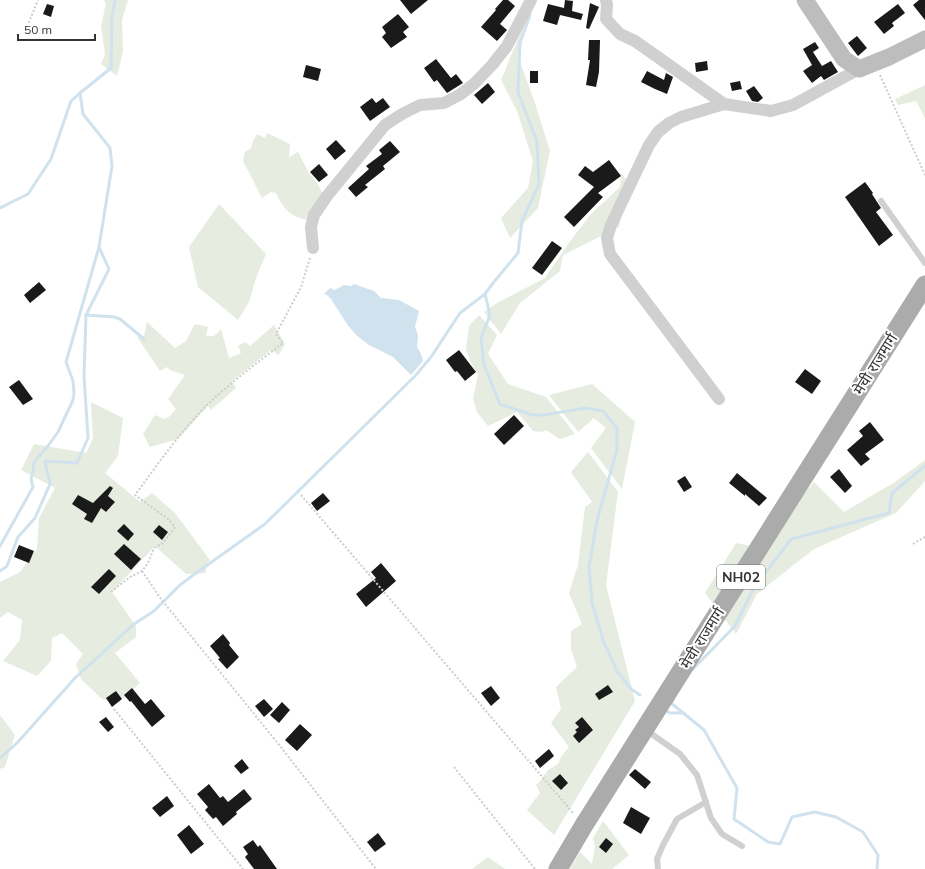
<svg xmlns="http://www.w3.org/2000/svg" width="925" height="869" font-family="Mulish,'Noto Sans Devanagari',sans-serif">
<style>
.green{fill:#e6ecdf}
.water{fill:#cfe2ee}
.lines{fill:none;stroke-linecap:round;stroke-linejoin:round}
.stream{stroke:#cfe2ee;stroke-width:3}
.building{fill:#1a1a1a}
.path{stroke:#cdcdcd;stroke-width:2;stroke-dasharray:2 2;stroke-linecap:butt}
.lane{stroke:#d0d0d0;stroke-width:6}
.street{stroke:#d0d0d0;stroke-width:12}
.secondary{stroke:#bdbdbd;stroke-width:17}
.primary{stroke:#ababab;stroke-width:19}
.labels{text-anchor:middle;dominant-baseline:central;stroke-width:4;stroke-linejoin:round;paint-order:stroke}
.shield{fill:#fff;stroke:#707070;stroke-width:1}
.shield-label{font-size:14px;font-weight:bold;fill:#333}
.street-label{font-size:15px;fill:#333;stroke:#fff}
</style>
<rect width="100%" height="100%" fill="#fff"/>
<g class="green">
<polygon points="104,0 128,0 122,20 123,52 117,76 101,64 105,54 101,26 106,4"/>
<polygon points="525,22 519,59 535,103 550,151 538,208 510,238 501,218 528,188 533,161 517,111 501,80"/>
<polygon points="925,85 925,118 916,101 898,105 895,99"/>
<path d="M267,133L290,144L289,157L298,152L309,173L317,183L325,198L315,220C295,221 284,211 276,193L271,192L262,198L243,161L245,152L251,148L253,141L257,134L265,138Z"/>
<polygon points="620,172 629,183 619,227 563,255 560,271 520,303 501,334 484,312 497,303 545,278 568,244 590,215 620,187 621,177"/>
<polygon points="219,204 266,254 256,278 249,302 238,320 198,287 189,247"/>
<polygon points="479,315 497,335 488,354 508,384 546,397 575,434 560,439 546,430 542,432 533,431 517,412 488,426 477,412 473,399 478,375 470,361 466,348 469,326"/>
<polygon points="147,322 175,348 186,341 195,324 208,327 206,336 214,336 221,329 229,358 241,353 238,346 245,342 250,346 274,325 285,344 279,355 271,350 232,381 236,388 211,410 208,406 178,439 150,447 143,434 155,415 163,419 169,417 176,409 168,399 185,375 170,370 167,367 160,371 137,337 144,336"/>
<polygon points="592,384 635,422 622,489 591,448 606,428 594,418 578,432 549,395"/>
<polygon points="91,402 123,418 118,456 105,473 140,502 152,493 175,513 210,560 206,567 206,573 186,574 155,546 112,592 136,626 136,637 115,653 140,683 117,703 102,699 81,679 76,664 83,654 62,633 52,638 51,661 37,676 3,661 20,640 22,620 8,612 0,618 0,582 20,572 37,549 39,518 55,488 21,470 34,444 86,453 93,439"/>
<polygon points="588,452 618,492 606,585 635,701 554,835 527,810 540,793 536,785 541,780 548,770 558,764 561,757 569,747 551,723 561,709 556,687 577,667 571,649 571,631 582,624 569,593 578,565 585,507 592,502 571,472"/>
<polygon points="925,460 925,481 896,513 814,549 757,594 736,634 705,593 736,543 760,548 814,482 844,512 895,482"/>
<polygon points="0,715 15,735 5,767 0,769"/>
<polygon points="603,821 629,855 612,869 570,869 580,852 592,864 595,846 593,838"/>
<polygon points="488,857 505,869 472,869"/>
</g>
<polygon class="water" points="354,284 374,291 381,298 399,300 419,311 415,327 418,335 417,347 421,354 423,361 411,375 393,357 369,345 356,335 347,324 331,299 327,295 324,294 330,288 335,290 344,285 351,286"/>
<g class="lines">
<g class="stream">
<polyline points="530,15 520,43 518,92 537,142 539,184 522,221 518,253 493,283 485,294 490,315 481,338 484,365 500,404 532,415 544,415 585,408 603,411 617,428 617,449 597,521 589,567 592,603 603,640 617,671 631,689 640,695"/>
<polyline points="0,208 28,194 51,159 71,101 80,93"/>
<polyline points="86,315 114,317 120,319 144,339"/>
<polyline points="0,546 33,487 31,479 33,472 34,462 48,446 58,432 73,400 74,393 73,381 66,362 99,247"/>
<polyline points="0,571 7,566 18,537 35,518 50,484 45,461 77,463 88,438 84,376 86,315 109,269 99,247 112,166 110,148 83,114 80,93 111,68 112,16 115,0"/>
<polyline points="693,669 735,626 754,588 791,539 889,513 892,493 925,466"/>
<polyline points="673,700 671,703 704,730 737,788 734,819 768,842 780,844 792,817 815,812 836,817 863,832 878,855 877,869"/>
<polyline points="664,710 670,713 684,713"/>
<polyline points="0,758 17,743 75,678 134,624 154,611 180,585 192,576 265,524 415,376 431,357 460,313 485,294"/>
</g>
</g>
<g class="building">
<polygon points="400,0 428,0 411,14"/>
<polygon points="503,0 508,0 515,6 500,24 507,30 497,41 481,27 496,10 495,9"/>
<polygon points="565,0 573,1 572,11 583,14 581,20 560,15 557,25 543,21 548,4 564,8"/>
<polygon points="919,0 925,0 925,20 913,5"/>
<polygon points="590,3 599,7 589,29 586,28"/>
<polygon points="47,4 54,6 51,17 43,14"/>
<polygon points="898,4 905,13 892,23 894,26 884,34 874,22"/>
<polygon points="398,14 409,27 403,32 407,37 391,48 382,37 386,33 382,27"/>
<polygon points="857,36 867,48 858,56 848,43"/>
<polygon points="589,40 600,40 599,72 596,87 586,85 590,60 588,60"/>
<polygon points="815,42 819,48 813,52 822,66 831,61 838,72 824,80 821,76 812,83 803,71 812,65 803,49"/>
<polygon points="436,59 451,78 456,74 463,83 447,93 437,80 434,82 424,68"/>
<polygon points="707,61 708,70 696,72 695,63"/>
<polygon points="306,65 321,69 318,81 303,77"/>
<rect x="530" y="71" width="8" height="12"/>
<polygon points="647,71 664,80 666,73 673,77 667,94 655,89 641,82"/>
<polygon points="740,81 742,89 732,91 730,83"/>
<polygon points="488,83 495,92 482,104 474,95"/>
<polygon points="754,86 763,98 758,102 752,101 746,91"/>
<polygon points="372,98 376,103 383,98 390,107 370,121 360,107"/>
<polygon points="336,140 346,151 335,160 326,149"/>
<polygon points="390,141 400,152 383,166 385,169 365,185 368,187 356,197 348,188 369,169 366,166 382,154 379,150"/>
<polygon points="609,160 621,176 598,193 603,197 574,227 564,217 594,187 578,175 585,166 593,172"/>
<polygon points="319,164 328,175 319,182 310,172"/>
<polygon points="865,182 873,193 872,194 881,208 876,212 893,235 879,246 845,197"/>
<polygon points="552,241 562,248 542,275 532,268"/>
<polygon points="39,282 46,290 30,303 24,295"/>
<polygon points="459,350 476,372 465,381 457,371 455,372 446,360"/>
<polygon points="805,369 821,381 812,394 795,382"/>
<polygon points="19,380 33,399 23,405 9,387"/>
<polygon points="514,415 524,426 504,445 494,434"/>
<polygon points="870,422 884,440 865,454 870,459 861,466 847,450 863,436 859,431"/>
<polygon points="839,469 852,486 845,493 830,477"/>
<polygon points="737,473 767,498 759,506 745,494 745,496 729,483"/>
<polygon points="685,476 692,487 684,492 677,481"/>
<polygon points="110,486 113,488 108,496 115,502 106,512 101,508 92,523 84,519 87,514 72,504 78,495 93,503"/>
<polygon points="323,493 330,501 317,511 311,503"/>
<polygon points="124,524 134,534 128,541 117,531"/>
<polygon points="159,525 168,532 162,540 153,532"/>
<polygon points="124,544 141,559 131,570 114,554"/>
<polygon points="19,545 34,551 29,563 14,557"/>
<polygon points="381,563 396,581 366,607 356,594 376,578 371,572"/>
<polygon points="109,569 116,576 99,594 91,587"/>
<polygon points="223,634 230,643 229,645 239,657 227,669 218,659 220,658 210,646"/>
<polygon points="608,685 613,692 599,700 595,694"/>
<polygon points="491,686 500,698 491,706 481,693"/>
<polygon points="132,688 145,704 151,699 165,716 152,727 131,701 130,702 124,695"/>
<polygon points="116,691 122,699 112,707 106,698"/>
<polygon points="264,699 273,709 264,717 255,706"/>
<polygon points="282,702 290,710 279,723 270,715"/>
<polygon points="106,717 114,727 108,732 99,722"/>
<polygon points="582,717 593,730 579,743 573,736 577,732 575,730 579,727 575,723"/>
<polygon points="300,724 312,735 297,751 285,740"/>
<polygon points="549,749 554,756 540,768 535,761"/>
<polygon points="242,759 249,768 241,774 234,766"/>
<polygon points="635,769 651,782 645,789 629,775"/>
<polygon points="560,774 568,783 561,790 552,781"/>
<polygon points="209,784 220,798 223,796 228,802 244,789 252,799 236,812 237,814 223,826 216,817 213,819 205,810 208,807 197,794"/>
<polygon points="167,796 174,806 160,817 152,808"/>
<polygon points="631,807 650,818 641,834 623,823"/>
<polygon points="189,825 204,844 191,854 177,835"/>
<polygon points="378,833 386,844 375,852 367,842"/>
<polygon points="606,838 613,844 606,853 599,847"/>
<polygon points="253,840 258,847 260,845 277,869 254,869 245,857 248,854 243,847"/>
</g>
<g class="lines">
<g class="path">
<polyline points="24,34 38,0"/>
<polyline points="880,75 925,175"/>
<polyline points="301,495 574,814"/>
<polyline points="913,544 925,537"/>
<polyline points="142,571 161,599 280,746 376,869"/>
<path d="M111,592L130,577L142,571L148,563L154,548L163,543L175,527L168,519L135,495C158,464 180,432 207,405C231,382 257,363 283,343L276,334L301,287L310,258"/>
<polyline points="114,709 243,869"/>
<polyline points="454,767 535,869"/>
</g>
<g class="lane">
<polyline points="881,201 925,263"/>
<polyline points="646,730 680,754 697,775 711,818 722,834 742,846"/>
<polyline points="658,869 657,859 663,845 677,819 706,802"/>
</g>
<g class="street">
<polyline points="606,0 607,5 606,19 620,34 635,41 724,104 771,111 793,105 859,69"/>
<polyline points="313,248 311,227 314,215 327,196 385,125 402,114 420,105 444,103 461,94 475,83 492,65 507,46 531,0"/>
<polyline points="719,399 610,254 607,238 611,225 649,145 658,132 669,123 681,117 724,104"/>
</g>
<polyline class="secondary" points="805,0 844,59 859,69 889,57 925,39"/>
<polyline class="primary" points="558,869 584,825 925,285"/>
</g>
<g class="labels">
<rect class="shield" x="717" y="565" width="48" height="24" rx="3"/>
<g class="shield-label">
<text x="741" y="577">NH02</text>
</g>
<g class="street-label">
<text transform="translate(875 364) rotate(-58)">मेची राजमार्ग</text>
<text transform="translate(702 638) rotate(-58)">मेची राजमार्ग</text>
</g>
</g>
<path d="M18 34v6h77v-6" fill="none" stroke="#333333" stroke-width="2"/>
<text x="24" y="34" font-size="12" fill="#333333" stroke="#ffffff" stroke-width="3" paint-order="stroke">50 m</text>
</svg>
